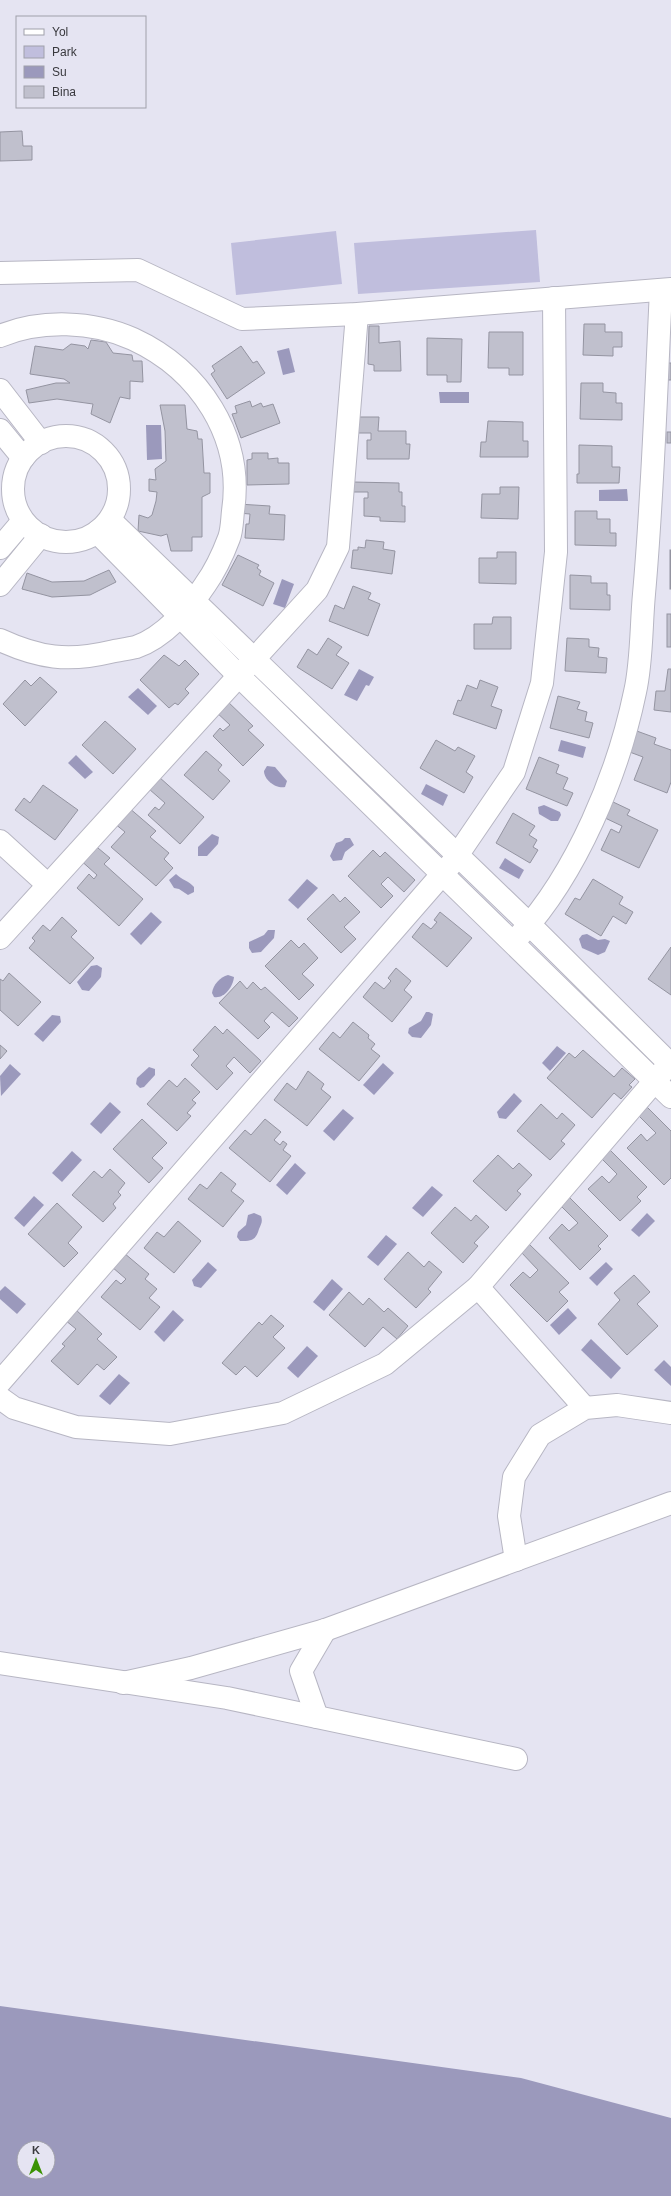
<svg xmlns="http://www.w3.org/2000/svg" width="671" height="2196" font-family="Arial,sans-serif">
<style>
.park{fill:#c0bedd}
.water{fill:#9b99bc;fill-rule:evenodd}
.building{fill:#c0c0cd;stroke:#9494a1}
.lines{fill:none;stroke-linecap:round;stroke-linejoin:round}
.minor-casing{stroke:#b7b6c3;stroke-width:24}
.minor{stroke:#fff;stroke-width:22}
</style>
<rect width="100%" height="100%" fill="#e5e4f2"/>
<g class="park">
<polygon points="536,230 540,282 358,294 354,243"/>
<polygon points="336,231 342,284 236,295 231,243"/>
</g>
<g class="water">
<polygon points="289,348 295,372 283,375 277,351"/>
<polygon points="439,392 469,392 469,403 440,403"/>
<polygon points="146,425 161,425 162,459 147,460"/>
<polygon points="627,489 628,501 599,501 599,490"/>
<polygon points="282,579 294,584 285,608 273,604"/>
<polygon points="359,669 374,677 369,686 366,685 357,701 344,695"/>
<polygon points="138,688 157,706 148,715 128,697"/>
<polygon points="561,740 586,747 583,758 558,751"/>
<polygon points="76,755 93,772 85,779 68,763"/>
<path d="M267,766L275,767L287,781L285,787C276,789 264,780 264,771Z"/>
<polygon points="426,784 448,795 443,806 421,794"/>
<polygon points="544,805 560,812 561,815 558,821 551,821 539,814 538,807"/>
<polygon points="212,834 219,837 218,844 207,856 198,856 198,847"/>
<polygon points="345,838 350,838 354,845 345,852 342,860 333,861 330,856 336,843 342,841"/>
<polygon points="505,858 524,870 519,879 499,868"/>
<path d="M176,874C182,880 189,881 194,887V892L188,895L179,889L174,888L169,880Z"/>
<polygon points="307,879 318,888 298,909 288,900"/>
<polygon points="151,912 162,922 141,945 130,934"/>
<polygon points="268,930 275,930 274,938 261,952 252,953 249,948 249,942 264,935"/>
<polygon points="587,934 598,940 605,939 610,941 605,952 598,955 582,948 579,939 582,935"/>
<polygon points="97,965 102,968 101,977 89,991 82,990 77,982 91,966"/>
<path d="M228,975L234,977C233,987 224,999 214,997L212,993C213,985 220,977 228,975Z"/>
<polygon points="426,1012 429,1012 433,1014 431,1025 421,1038 412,1037 408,1033 409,1028 421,1021"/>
<polygon points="52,1015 60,1016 61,1022 43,1042 34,1034"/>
<polygon points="557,1046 566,1053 550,1071 542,1063"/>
<polygon points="383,1063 394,1073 374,1095 363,1085"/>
<polygon points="10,1064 21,1074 1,1096 0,1076"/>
<polygon points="149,1067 155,1069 155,1075 144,1087 140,1088 136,1084 137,1078"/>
<polygon points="514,1093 522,1101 506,1119 499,1118 497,1112"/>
<polygon points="110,1102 121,1112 101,1134 90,1124"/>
<polygon points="343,1109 354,1118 334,1141 323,1131"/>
<polygon points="72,1151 82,1160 62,1182 52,1173"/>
<polygon points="295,1163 306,1173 287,1195 276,1185"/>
<polygon points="432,1186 443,1195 423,1217 412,1208"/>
<polygon points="34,1196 44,1205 24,1227 14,1218"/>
<path d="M254,1213L261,1216C263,1222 261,1224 259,1229C256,1240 252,1241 240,1241L237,1237L238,1232L246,1225L248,1215Z"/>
<polygon points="647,1213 655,1221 639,1237 631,1230"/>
<polygon points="386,1235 397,1244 378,1266 367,1257"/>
<polygon points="208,1262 217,1270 201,1288 194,1286 192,1280"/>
<polygon points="606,1262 613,1269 597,1286 589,1278"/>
<polygon points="332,1279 343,1289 324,1311 313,1302"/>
<polygon points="5,1286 26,1304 17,1314 0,1299 0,1291"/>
<polygon points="568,1308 577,1318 559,1335 550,1325"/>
<polygon points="173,1310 184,1320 164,1342 154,1332"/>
<polygon points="591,1339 621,1368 611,1379 581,1350"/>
<polygon points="307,1346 318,1356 298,1378 287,1368"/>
<polygon points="664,1360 671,1367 671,1386 654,1370"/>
<polygon points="119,1374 130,1383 110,1405 99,1396"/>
<path d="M0,2006L521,2078L671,2118V2196H0ZM24,2148H48V2172H24Z"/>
</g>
<g class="building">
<polygon points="22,131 23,146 32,146 32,160 0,161 0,132"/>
<polygon points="584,324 605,324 605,332 622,332 622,347 613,347 613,356 583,355"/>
<polygon points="369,326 379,326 379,343 400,341 401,371 374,371 374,365 368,364"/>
<polygon points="489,332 523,332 523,375 509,375 509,368 488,368"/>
<polygon points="427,338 462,339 461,382 447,382 447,375 427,375"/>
<polygon points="91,340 106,342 113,353 132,355 133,361 142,361 143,382 130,381 130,399 120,397 110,423 91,414 93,404 57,399 29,403 26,390 56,383 70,383 64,379 30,374 35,346 63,350 71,344 85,346 88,349"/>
<polygon points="241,346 253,363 257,361 265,373 227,399 211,374 215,371 212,366"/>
<rect x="667" y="363" width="4" height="17"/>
<polygon points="581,383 603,383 603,392 616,393 616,403 622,403 622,420 580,419"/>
<polygon points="250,401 252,407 261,403 263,407 273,404 280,423 241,438 232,414 237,413 235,406"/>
<polygon points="160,405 185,405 187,429 197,431 198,439 202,439 204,473 210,473 210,493 202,497 202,537 192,537 192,551 171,551 167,534 161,536 138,531 139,515 148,518 152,515 156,501 157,492 149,491 149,479 156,480 155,469 166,461 165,431"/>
<polygon points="353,417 379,417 378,431 406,431 406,444 410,444 409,459 367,459 367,440 371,440 371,433 353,433"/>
<polygon points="488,421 523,422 523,441 528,441 528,457 480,457 481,442 486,442"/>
<rect x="667" y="432" width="4" height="11"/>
<polygon points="579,445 612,446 612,467 620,467 619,483 577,483 577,474 579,474"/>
<polygon points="252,453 268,453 268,459 278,458 278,463 289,463 289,484 247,485 247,460 252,459"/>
<polygon points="353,482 399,483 399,492 402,492 402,506 405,506 405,522 380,521 380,517 364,516 364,498 368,498 368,492 352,492"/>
<polygon points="500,487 519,487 518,519 481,518 482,494 500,494"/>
<polygon points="238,504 270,506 269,514 285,515 284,540 245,538 246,524 249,524 250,514 238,513"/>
<polygon points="575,511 597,511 597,519 610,519 610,533 616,533 616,546 575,545"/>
<polygon points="366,540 384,542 383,549 395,551 392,574 351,568 353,550 358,550 358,547 365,548"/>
<rect x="670" y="550" width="1" height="39"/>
<polygon points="497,552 516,552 516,584 479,583 479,558 497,558"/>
<polygon points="238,555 259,565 257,568 261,571 259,575 274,583 263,606 222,585"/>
<polygon points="109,570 116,582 90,595 52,597 22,589 27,573 52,582 84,581"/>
<polygon points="570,575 591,576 591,583 607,583 607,595 610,595 610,610 570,609"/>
<polygon points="353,586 371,593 368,599 380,604 368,636 329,621 335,605 344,609"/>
<rect x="667" y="614" width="4" height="33"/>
<polygon points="493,617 511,617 511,649 474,649 474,624 492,624"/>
<polygon points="328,638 342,647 336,655 349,663 332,689 297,667 308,649 317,655"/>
<polygon points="567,638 589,639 589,647 599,648 598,657 607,658 606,673 565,671"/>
<polygon points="164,655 179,666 185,660 199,674 185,689 189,693 178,705 175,703 169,708 140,680"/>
<polygon points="668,669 671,669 671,712 654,710 656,691 665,691"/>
<polygon points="40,677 57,692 25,726 3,704 25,680 31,686"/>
<polygon points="480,680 498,687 491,706 502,710 496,729 453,714 458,700 461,701 467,685 477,689"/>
<polygon points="558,696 580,702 577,709 587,712 585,721 593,723 589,738 550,728"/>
<polygon points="225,699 253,726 248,730 264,745 243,766 213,736 220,728 223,731 230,725 214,710"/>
<polygon points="105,721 136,749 113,774 82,745"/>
<polygon points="634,730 656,738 654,744 671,750 671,782 667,793 634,780 643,757 627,751"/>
<polygon points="436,740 455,751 458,747 475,756 466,772 473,777 464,793 420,768"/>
<polygon points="206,751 222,765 218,770 230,781 213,800 184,775"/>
<polygon points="539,757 559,765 556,773 568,778 563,789 573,793 567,806 526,789"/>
<polygon points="159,777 204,817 180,844 148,815 155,807 159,810 165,803 149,789"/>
<polygon points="43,785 78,810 55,840 15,810 24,798 30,803"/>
<polygon points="611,801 630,810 627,815 658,830 639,868 601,850 611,829 619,833 622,826 603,817"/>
<polygon points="128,807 156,831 150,837 169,853 164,859 173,868 156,886 111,847 125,832 114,823"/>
<polygon points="513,813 535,826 529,835 537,840 533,847 538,850 530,863 496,843"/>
<polygon points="92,843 110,858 104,864 143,899 119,926 77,888 89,874 94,879 97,875 78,858"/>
<polygon points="373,850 380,857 385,852 415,880 404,892 388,877 381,884 393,896 381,908 348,876"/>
<polygon points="593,879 623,897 619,904 633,912 626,924 613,916 601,936 565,914 575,898 580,900"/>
<polygon points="333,894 340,902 345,897 360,912 344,927 356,939 341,953 307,919"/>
<polygon points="440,912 472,938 447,967 412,937 423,923 431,929 437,922 434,920"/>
<polygon points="62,917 77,931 71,937 94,958 70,984 29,948 35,941 32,938 43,925 50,931"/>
<polygon points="291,940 299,948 304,943 318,958 302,974 314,985 299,1000 265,966"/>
<polygon points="671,947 671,995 648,979"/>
<polygon points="396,968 411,981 404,990 412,997 392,1022 363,997 375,982 384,989 391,981 388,978"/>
<polygon points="9,973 41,1002 18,1026 0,1010 0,979 3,981"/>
<polygon points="240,981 247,989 253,982 261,990 265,987 298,1018 289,1027 272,1012 264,1021 270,1027 258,1039 219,1003"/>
<polygon points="353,1022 369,1035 368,1038 375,1044 371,1049 380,1056 359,1081 319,1049 333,1032 340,1038"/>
<polygon points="215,1026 223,1034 227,1029 261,1061 250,1073 234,1057 226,1066 233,1073 217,1090 191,1065 199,1056 193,1050"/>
<polygon points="0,1045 7,1051 0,1059"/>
<polygon points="583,1050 614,1077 622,1068 635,1079 629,1085 632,1087 621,1099 614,1093 592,1118 547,1078 569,1053 575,1058"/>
<polygon points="308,1071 324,1084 321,1089 331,1097 307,1126 274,1100 287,1083 296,1090"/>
<polygon points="185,1078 200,1092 192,1100 196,1103 187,1113 191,1116 177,1131 147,1104 169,1080 177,1087"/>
<polygon points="541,1104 557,1119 562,1113 575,1125 561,1141 565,1144 550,1160 517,1131"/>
<polygon points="647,1107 671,1131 671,1178 664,1185 627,1148 641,1134 647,1141 656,1133 638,1115"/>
<polygon points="142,1119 167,1143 152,1158 163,1168 149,1183 113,1149"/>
<polygon points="265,1119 281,1132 274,1140 280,1145 283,1141 287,1144 283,1150 291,1156 270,1182 229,1148 245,1130 251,1135"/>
<polygon points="608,1148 647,1187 637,1197 641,1201 620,1221 588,1189 602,1176 609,1183 617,1174 600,1157"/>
<polygon points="498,1155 513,1169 519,1163 532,1175 517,1191 521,1194 506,1211 473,1181"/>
<polygon points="110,1169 125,1183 118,1192 121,1195 113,1204 116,1208 103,1222 72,1195 94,1171 102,1178"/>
<polygon points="221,1172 236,1184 231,1191 244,1201 223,1227 188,1199 200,1184 207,1189"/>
<polygon points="569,1197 608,1236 598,1246 601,1249 580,1270 549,1238 562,1224 569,1231 578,1223 560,1205"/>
<polygon points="57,1203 82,1227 68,1243 78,1253 64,1267 28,1234"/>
<polygon points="455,1207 471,1221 476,1215 489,1227 474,1243 478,1246 463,1263 431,1233"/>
<polygon points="178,1221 201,1241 174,1273 144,1248 157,1232 164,1237"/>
<polygon points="529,1244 569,1283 559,1292 568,1301 547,1322 510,1285 523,1272 530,1278 538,1270 521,1252"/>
<polygon points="408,1252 424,1267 429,1261 442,1272 428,1289 431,1292 416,1308 384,1279"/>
<polygon points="124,1253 149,1274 145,1279 157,1289 149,1298 160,1307 140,1330 101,1297 116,1280 121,1284 126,1279 112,1267"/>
<polygon points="634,1275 650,1292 637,1304 658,1326 627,1355 598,1324 620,1300 614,1293"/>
<polygon points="349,1292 363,1305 369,1298 384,1312 388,1308 408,1326 397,1339 383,1327 365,1347 329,1315"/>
<polygon points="75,1309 102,1334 97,1339 117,1357 104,1370 97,1364 78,1385 51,1361 65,1346 62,1344 76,1329 65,1320"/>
<polygon points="271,1315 284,1326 273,1337 285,1348 257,1377 245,1366 236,1375 222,1363 259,1322 262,1325"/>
</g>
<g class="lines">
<defs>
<g id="minor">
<polyline points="0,273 138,270 242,319 357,314 671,289"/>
<path d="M0,336C41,319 93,321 133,339C200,370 244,437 233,511C232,520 232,530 229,538C223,554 215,571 205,585C190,608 163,638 136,647C128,649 119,650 110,652C68,662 39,658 0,640"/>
<polyline points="0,390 41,443"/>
<polyline points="0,430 23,458"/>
<circle cx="66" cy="489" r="53"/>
<polyline points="110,520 529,924 671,1065"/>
<polyline points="97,532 239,676 671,1097"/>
<polyline points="0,548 23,521"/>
<polyline points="0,585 41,535"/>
<polyline points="0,841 47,884"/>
<path d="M520,935C577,873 618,774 635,692C642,662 641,626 644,594C653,493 656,391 661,290"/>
<polyline points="0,938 317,590 338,547 357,314"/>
<polyline points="478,1287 585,1408"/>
<polyline points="0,1382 452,863 514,772 542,683 556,552 554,298"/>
<polyline points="0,1398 14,1408 76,1427 170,1434 283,1413 385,1364 478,1287 671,1062"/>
<polyline points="516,1560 509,1516 514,1477 540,1435 585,1408 617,1405 671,1413"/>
<polyline points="0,1663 227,1698 516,1759"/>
<polyline points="123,1683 191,1668 325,1630 671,1503"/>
<polyline points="317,1717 301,1671 325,1630"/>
</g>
</defs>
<use href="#minor" class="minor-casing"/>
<use href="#minor" class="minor"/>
</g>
<rect x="16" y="16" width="130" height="92" fill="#e5e4f2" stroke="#a0a0aa"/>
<rect x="24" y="29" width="20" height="6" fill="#ffffff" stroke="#a0a0aa"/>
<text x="52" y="36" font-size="12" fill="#39393e">Yol</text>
<rect x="24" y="46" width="20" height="12" fill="#c0bedd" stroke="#a0a0aa"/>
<text x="52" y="56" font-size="12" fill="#39393e">Park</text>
<rect x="24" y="66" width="20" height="12" fill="#9b99bc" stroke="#a0a0aa"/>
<text x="52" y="76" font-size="12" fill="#39393e">Su</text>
<rect x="24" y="86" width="20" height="12" fill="#c0c0cd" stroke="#a0a0aa"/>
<text x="52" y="96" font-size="12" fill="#39393e">Bina</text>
<g transform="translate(36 2160)"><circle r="19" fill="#e5e4f2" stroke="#a0a0aa"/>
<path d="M0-3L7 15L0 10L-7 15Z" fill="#3a9203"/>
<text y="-6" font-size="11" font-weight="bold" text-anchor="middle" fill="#39393e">K</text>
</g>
</svg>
